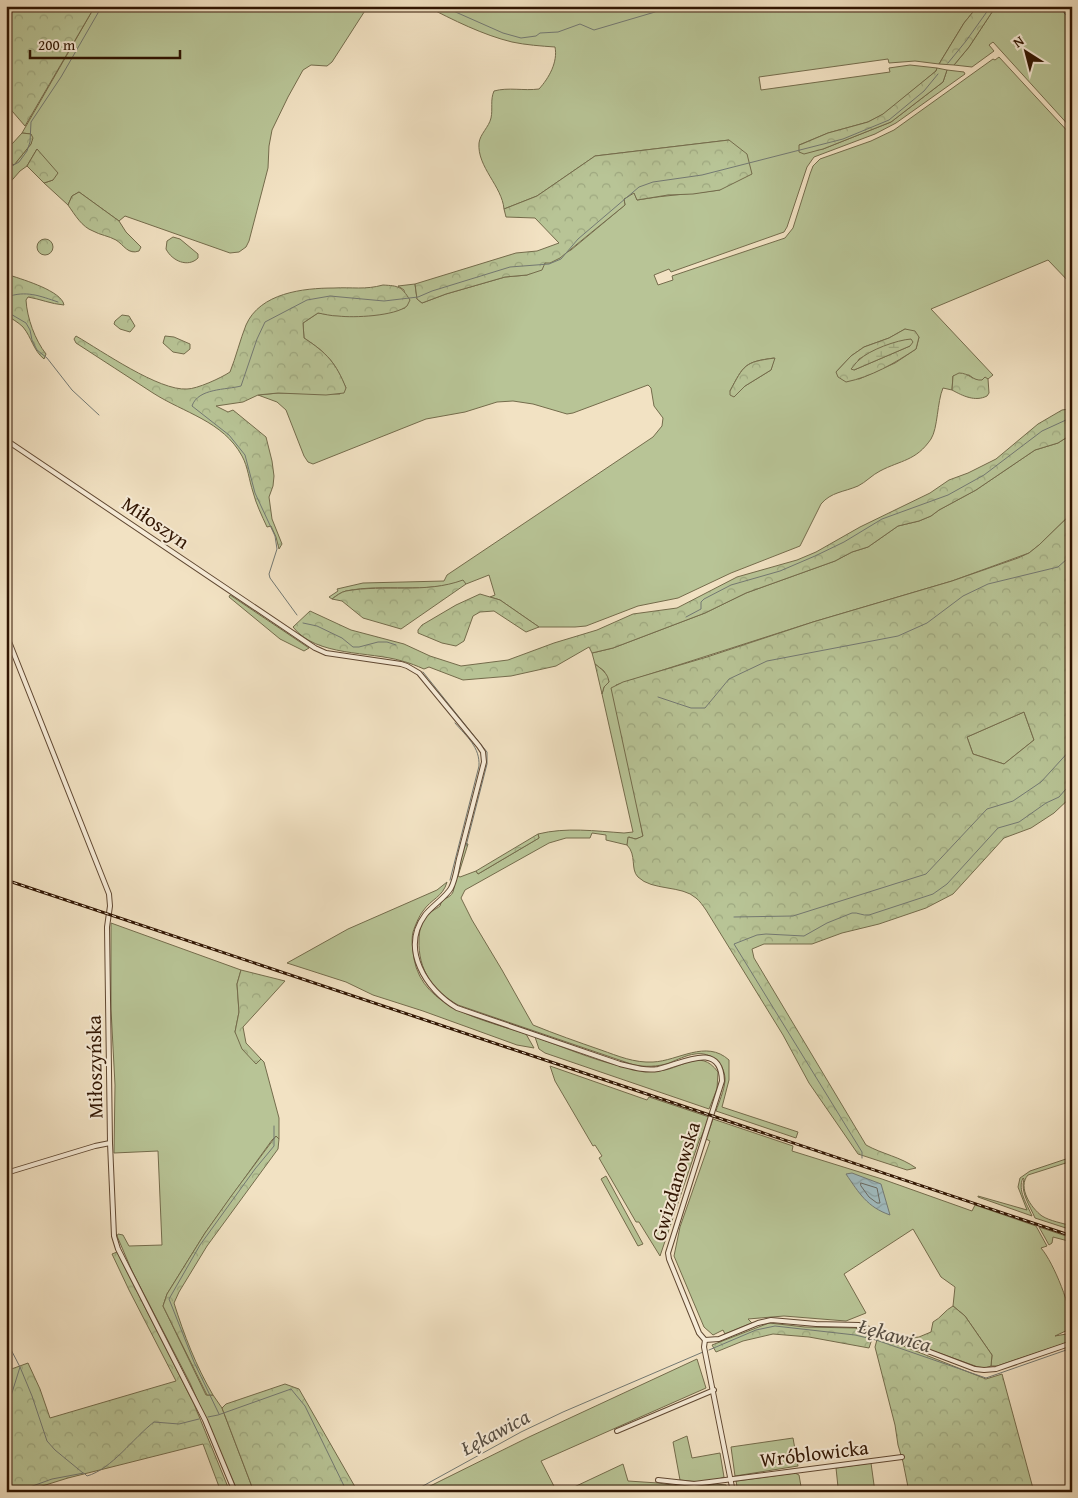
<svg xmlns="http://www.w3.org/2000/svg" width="1078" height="1498" font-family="'Gentium Book Plus',serif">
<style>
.grass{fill:#b8c496;stroke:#746c4c;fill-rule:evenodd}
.forest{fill:url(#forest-crowns);stroke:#746c4c;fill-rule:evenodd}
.wetland{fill:url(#wetland-marsh);stroke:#746c4c}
.water{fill:url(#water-waves);stroke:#737973}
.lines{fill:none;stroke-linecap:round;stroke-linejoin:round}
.shore{stroke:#686860;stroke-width:1}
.stream{stroke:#737973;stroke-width:1}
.street-casing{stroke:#604832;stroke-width:6}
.street{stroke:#f7ecd8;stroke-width:4}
.rail-casing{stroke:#301502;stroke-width:3}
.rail{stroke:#f7ecd8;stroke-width:1;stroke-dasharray:4;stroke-linecap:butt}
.labels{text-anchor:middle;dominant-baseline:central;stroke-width:4;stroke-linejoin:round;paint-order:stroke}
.street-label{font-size:20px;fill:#301502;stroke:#f7ecd8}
.water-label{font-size:21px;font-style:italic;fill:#574f44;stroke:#f7ecd8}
</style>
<defs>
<pattern id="forest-crowns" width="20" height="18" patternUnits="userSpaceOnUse" patternTransform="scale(1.25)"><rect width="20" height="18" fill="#b8c496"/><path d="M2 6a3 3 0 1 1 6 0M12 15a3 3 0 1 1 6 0" fill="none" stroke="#9ea880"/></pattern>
<pattern id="wetland-marsh" width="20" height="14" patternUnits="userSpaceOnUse" patternTransform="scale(1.25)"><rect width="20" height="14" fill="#b8c496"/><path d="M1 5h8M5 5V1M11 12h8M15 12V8" fill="none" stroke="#9ea880"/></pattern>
<pattern id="water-waves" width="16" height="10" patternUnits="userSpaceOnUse" patternTransform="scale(1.25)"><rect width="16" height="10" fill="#a0bbbf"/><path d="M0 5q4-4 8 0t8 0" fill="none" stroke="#8aa0a2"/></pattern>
</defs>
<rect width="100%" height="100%" fill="#f2e2c3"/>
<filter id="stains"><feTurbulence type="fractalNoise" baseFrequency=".004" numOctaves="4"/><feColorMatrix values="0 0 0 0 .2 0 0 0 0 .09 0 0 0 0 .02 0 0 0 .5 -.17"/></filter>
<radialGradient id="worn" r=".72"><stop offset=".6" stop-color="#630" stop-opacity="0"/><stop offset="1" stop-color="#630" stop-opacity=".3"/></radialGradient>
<g class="grass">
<polygon points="95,6 368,6 332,62 327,66 311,65 303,70 288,97 272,130 269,146 268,168 249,241 246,247 239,252 230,253 125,216 119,221 79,192 72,196 68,205 44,183 53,180 37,149 27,166 20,171 6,187 6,160 14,165 31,144 31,134 22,133"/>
<path d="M426,6H980L979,8L977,7L964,23L939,64L915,61L889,63L888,59L759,77L761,90L890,72L889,68L910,65L937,68L936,71L884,114L868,122L828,133L799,145L823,149L891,122L943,82L947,70L964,72L965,74L896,123L875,134L814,157L807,167L787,227L784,232L671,272L669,269L654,275L658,285L673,280L672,276L785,238L793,228L810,174L813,166L820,159L871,141L894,130L993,59L995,60L999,57L1072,136V285L1048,260L931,309L993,375L988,379L985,378L982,381H977L969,375L953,376L952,390L943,388C937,402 938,428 931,439C916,461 901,460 880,471C872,475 866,482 858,486C844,492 831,492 821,504L800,546L731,573L678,598L638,606L586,626L575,627H539L500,600L490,597L495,595L489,575L466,584L463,581C425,594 385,583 346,591C341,592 336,596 332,599L329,597L338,591L337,589L363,583L444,581L447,575L653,437L662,426L663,418L654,406L651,388L648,385L573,413L567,414L533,404L513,401L497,402L465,412L426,419L313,464L308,462L304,456L286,410L277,402L258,395L278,393L340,394L346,388C334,361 328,354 304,338L303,323L318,313C347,318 377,316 405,308L404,290L398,286L415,284L417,299L422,303L446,294L505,277L527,275L545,263L571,250L625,205L624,199L634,192L637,200C665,195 692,194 720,190L729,140L595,156L537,196L504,209C502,186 477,167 479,143C480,134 489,127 491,118C493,109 490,100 494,91C508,87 524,91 539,89C549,78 558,62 555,47C541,46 526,45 512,42C483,35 453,20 426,6ZM905,329L919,337L916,349L895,363L859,379L836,372L851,356L864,347L889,338ZM774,358L771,370L745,386L734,396L730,391C744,365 744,362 774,358Z"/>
<polygon points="996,6 1072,6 1072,129 993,42 989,45 994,51 972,67 954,65 969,47"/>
<path d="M173,237L180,239L198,254V258C188,268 172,261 166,249L167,241Z"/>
<path d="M1072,434V513L1039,545L1029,553L952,581L813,622L616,685L643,837L635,839L629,837L627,845L606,840V835L592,833L590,838H566L549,843L465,890L461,898L472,920L502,970L533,1025C555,1034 578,1042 601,1050C618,1056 634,1063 653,1062C678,1061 706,1039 729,1060V1080L722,1107L798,1132L796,1138L716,1111C719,1102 724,1091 725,1081C726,1065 711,1051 695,1054C686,1055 677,1060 669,1063C657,1067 645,1067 634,1065L458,1005C433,991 418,970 419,940C419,932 421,923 425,917C430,911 435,910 440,906C442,897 450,899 453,892C455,887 454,881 455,876C458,865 461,854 464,843L468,844L458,876L460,877L476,871L478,874L539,838L538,834C566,827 595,831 624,833L633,832L602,694L604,687L609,682L604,671L595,664L592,653L613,648L705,613L746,593L835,561L852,552L868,547L898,526L919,521L931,516L939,510L976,490L1035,450L1058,443Z"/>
<polygon points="230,595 309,648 304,651 280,639 229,597"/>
<polygon points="1024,712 1034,740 1004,764 973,754 967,737"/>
<path d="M447,882C443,897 431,899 423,911C419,916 415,926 413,932C411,941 413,950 414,959C423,1009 485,1020 526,1034L534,1048L517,1045L423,1011L373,995L346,982L287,963L348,929L437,890Z"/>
<polygon points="111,923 241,970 237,984 239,1012 235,1032 257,1063 261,1059 264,1062 279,1118 279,1139 276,1136 272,1140 205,1233 167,1294 163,1306 206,1395 213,1395 222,1408 254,1492 238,1492 233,1481 190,1383 132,1271 117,1236 118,1234 123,1235 129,1246 162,1245 158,1151 114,1153 115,1085 111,1009"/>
<path d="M535,1037C572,1050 618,1071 656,1071C681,1071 699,1046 718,1072L717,1089L709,1109L545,1053L539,1049Z"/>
<polygon points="550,1066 647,1100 649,1097 709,1117 701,1138 700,1138 660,1256 639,1222 636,1222 599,1158 602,1156 595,1145 593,1146 555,1081"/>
<path d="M713,1119L793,1146L792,1151L882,1179L972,1211L975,1205L1036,1226L1047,1246L1041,1248C1054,1263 1072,1309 1072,1328L1055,1336L1072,1333V1341L997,1366H991L992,1355L965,1316L953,1306L955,1287L941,1277L913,1229L844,1274L866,1313L846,1321L784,1316L748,1319L752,1323L725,1334L723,1330L713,1335L704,1327L674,1256L680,1227L710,1141L706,1139Z"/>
<path d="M1072,1157V1161L1028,1175C1017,1187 1031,1208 1042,1216C1050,1221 1062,1223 1072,1226V1230L1035,1218C1030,1206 1020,1192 1024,1179L1023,1178C1017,1190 1027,1204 1032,1216L978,1197V1196L1027,1210L1018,1187L1020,1178L1030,1171Z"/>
<polygon points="606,1176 643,1244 638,1246 601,1179"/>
<polygon points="1039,1227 1072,1238 1072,1242 1053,1237 1052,1243 1049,1245"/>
<polygon points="697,1359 706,1388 541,1461 557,1492 418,1492 529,1437"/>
<path d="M687,1436L692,1458L720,1453L724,1477C711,1483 695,1482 680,1480L673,1442Z"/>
<polygon points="793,1438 798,1466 735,1476 731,1447"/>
<polygon points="871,1463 875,1492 810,1492 838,1487 836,1468"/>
<polygon points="623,1464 628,1481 658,1483 686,1487 700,1487 716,1484 726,1485 727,1492 573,1492 572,1488"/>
<polygon points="795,1473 799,1475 802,1492 738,1492 736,1481"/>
</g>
<g class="forest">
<polygon points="6,6 95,6 25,126 6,104"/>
<polygon points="983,6 996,6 969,47 954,65 939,64 964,23 977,7 981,9"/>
<polygon points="937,68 947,70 943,82 891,122 823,149 804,154 799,152 799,145 802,144 828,133 868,122 883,114 936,71"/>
<polygon points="22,133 31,134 33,138 31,144 14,165 6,160 6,144 12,144"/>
<polygon points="729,140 747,154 752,174 720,190 693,194 668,195 637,200 634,193 624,199 625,205 560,258 550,263 545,263 542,270 527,275 505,277 446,294 422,303 417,299 415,284 516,253 537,251 559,243 535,218 506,217 504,209 537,196 595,156"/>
<polygon points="37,149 58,173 53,180 44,183 27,166"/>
<path d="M79,192L119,221L126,232L141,247L139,251C128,255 124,245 116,240C109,236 100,235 93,231C82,227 75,215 68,205L72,196Z"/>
<circle cx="45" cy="247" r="8"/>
<path d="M6,274C21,279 56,289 63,302L64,305C51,304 40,299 28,297L26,300C27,318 35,340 46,354L44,359C33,350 32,338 23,327C18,322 12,319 6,315Z"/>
<path d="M383,285C399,286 401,286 410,300L407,306C395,316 354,318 338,316C331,316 324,314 318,313L303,323L304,338C327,353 336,363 346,388L344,393L326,395L278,393L258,395L243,402L216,406L228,412L233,410L266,437L272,461L274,476L273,486L269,497L272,519L282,544L279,549L276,537L271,526L267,527C262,516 256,504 253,492C249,480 248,467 242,456C223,421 184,413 153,393C127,376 102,360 76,343L74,339L76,336C102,351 159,391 187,389C197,389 221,378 230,372C236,357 240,340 246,325C260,293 303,288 334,288C352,287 365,290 383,285Z"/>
<polygon points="122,315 129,316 135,326 130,332 120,329 114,324 115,321"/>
<path d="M905,329L915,331L919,337L916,349C895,363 871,377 846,382L838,377L836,372L851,356L864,347L889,338ZM890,345L910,346L854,370L859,359L874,351Z"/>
<polygon points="165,336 174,337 190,344 190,349 184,354 173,352 163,343"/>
<path d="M775,358L771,370L745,386L734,397L730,395V391C744,365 744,362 775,358Z"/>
<path d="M959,373C969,373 973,381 982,380L985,377L988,379L989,393L987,396C975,402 963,396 952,390L953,376Z"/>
<path d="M1069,409L1072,434L1058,443L1035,450L976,490L939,510L931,516L919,521L898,526L868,547L852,552L835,561L746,593L705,613L613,648L592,653L589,647L556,666L511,676L463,680L429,667L424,669C417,666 410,663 402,661C370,651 316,657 293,627L310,611L351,630L404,644L430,656L461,666L508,660L554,643L597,630L633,614L677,608L737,577L797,560L816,552L860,527L930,493L949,480L968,473L996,459L1038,424L1062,410Z"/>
<path d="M1072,513V796L1054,813L1031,828L1004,838L953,894L926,908L879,924L842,933L812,944H764L752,949L754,958L866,1145C882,1154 901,1157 916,1168L907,1170L858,1154L809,1083L783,1035L706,910C703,906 700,901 696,898C682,885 652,891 638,877C630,869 637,855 627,845L628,837L636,839L643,836L611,688L623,682L707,657L813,622L952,581L1018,558L1029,553L1039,545ZM1024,712L1034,740L1004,764L973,754L967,737Z"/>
<path d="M463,580L466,584L401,629L363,618L342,601L332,599C336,596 341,592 346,591C385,584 425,594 463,580Z"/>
<polygon points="480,594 500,600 539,627 526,632 494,611 480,612 473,616 464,641 456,646 442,643 418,633 418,630 422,625 456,605"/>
<path d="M595,664C601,669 608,673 609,682L604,687L602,694Z"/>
<polygon points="538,834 539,838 478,874 476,871"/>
<polygon points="241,970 285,981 243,1027 246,1043 261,1059 256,1064 242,1049 235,1032 239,1012 237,984"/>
<path d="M276,1136L279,1139L278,1149L207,1246L179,1292L174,1303C184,1335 196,1366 213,1395H207L163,1306L167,1294L205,1233L232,1195Z"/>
<polygon points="117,1252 194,1404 230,1492 221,1492 203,1444 68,1478 23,1492 6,1492 6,1371 28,1363 40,1389 50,1418 176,1381 129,1290 112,1254"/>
<path d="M953,1306L965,1316L992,1355L991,1366L985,1368L978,1367L911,1343L910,1338L919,1337L931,1332L933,1322C941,1318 945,1310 953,1306Z"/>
<polygon points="769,1323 805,1327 855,1328 868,1332 873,1336 869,1348 809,1337 773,1334 743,1341 716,1352 712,1345"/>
<polygon points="878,1336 986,1379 1002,1374 1034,1492 909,1492 903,1462 898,1445 895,1425 875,1347"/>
<polygon points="285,1384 299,1389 358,1492 254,1492 222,1408 226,1404"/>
</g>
<path class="wetland" d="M911,339L913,342L910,346L854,370L851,369C854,366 856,362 859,360C869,350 897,340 911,339Z"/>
<path class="water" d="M852,1173L881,1184L890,1215C867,1207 859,1193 846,1174Z"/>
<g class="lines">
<polygon class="shore" points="861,1183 877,1188 880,1203 877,1203 869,1197 861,1186"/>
<g class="stream">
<polyline points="442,6 503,33 521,38 536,36 540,33 558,32 580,24 594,30 655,12 664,7"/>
<polyline points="1057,6 1072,21"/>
<polyline points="948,63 966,41 991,6"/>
<polyline points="6,171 10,167 19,162 27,151 30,142 31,122 61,77 102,6"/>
<polyline points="6,297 6,307 9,313 26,323 30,330 32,340 37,350 47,358 72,390 99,415"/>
<path d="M7,297C26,290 40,296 58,302"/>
<path d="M297,615L270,578L269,574L277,549L275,536L255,493L245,455L229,435L192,406C198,388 226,390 241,386L257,339L265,322L307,300L330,296L384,301L418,297L432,291L510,267L549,264L561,259L578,239L639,187L653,182L702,175L843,139L889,120L924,91L938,74"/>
<polyline points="686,617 701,609 701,602 704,599 731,585 780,571 815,556 844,542 882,519 948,495 984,475 1042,431 1066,420"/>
<polyline points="303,623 317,626 342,638 353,647 359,647 378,642 387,642 396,645"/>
<polyline points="423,672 487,752 487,764 466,846"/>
<polyline points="658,697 691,708 705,708 729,679 767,661 898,636 927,623 963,596 988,584 1058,567 1067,559 1072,552"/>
<path d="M450,880L479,766C480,747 467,737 455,723"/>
<polyline points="734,917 793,916 926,874 987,809 1013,801 1041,782 1072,748"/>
<path d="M862,1158V1152L734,944L757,935L766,934L804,936L827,923L852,913C858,912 862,916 869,915L933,894L947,884L998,828L1019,822L1046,803L1059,797L1072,782"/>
<polyline points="6,1340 20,1367 6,1412"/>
<polyline points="709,1350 756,1330 775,1326 855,1335 876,1340 986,1378 1072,1348"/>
<polyline points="20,1367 32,1396 47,1441 55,1450 83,1473"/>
<polyline points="219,1414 194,1362 169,1299 200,1245 255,1169 274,1146 274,1126"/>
<polyline points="208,1417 218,1415 291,1389 305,1406 347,1492"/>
<path d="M16,1492L52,1479L84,1473L87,1476C112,1469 133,1438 154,1422L179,1424L199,1419"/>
<polyline points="412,1492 521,1432 563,1412 703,1352"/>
</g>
<defs>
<g id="street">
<path d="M6,440L315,648L326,653L401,664L407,666L419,673L479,746L483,752L484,762C476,793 468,824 460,855C457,865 456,879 451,888C447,896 431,907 425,915C400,949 426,990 457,1008L620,1064C632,1067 645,1071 658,1069C679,1065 721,1039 722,1081L668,1253L669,1259L699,1333L705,1340L719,1339L758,1323L771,1320L816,1324L859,1325L975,1369L984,1370L996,1369L1072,1343"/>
<polyline points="6,634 109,894 110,906 107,927 110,1143 114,1236 118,1249 205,1420 235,1492"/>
<polyline points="6,1173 95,1146 110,1143"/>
<polyline points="705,1340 704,1347 733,1492"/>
<polyline points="617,1431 714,1390"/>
<polyline points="658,1480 694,1484 902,1457"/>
</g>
</defs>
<use href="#street" class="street-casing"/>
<use href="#street" class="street"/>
<defs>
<polyline id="rail" points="6,880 1072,1236"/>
</defs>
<use href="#rail" class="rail-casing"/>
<use href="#rail" class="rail"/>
</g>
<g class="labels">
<g class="street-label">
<text transform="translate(156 522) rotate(34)">Miłoszyn</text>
<text transform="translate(94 1067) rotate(-91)">Miłoszyńska</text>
<text transform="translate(675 1181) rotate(-73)">Gwizdanowska</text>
<text transform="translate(814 1453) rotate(-7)">Wróblowicka</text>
</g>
<g class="water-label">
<text transform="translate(895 1335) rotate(16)">Łękawica</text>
<text transform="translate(495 1432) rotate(-28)">Łękawica</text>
</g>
</g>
<rect width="1078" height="1498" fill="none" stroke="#f2e2c3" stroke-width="25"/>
<rect x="8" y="8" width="1063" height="1483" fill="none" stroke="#301502" stroke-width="2.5"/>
<rect x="12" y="12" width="1053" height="1473" fill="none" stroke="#301502"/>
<g transform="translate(1026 52) rotate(324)" stroke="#f7ecd8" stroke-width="4" paint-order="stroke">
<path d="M0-4L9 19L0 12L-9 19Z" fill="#301502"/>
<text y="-8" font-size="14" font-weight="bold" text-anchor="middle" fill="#301502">N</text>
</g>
<path d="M30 50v8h150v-8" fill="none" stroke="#301502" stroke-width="2.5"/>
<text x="38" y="50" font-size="15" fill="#301502" stroke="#f7ecd8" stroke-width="4" paint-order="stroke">200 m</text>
<rect width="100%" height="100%" filter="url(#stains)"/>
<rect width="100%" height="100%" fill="url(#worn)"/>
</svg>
